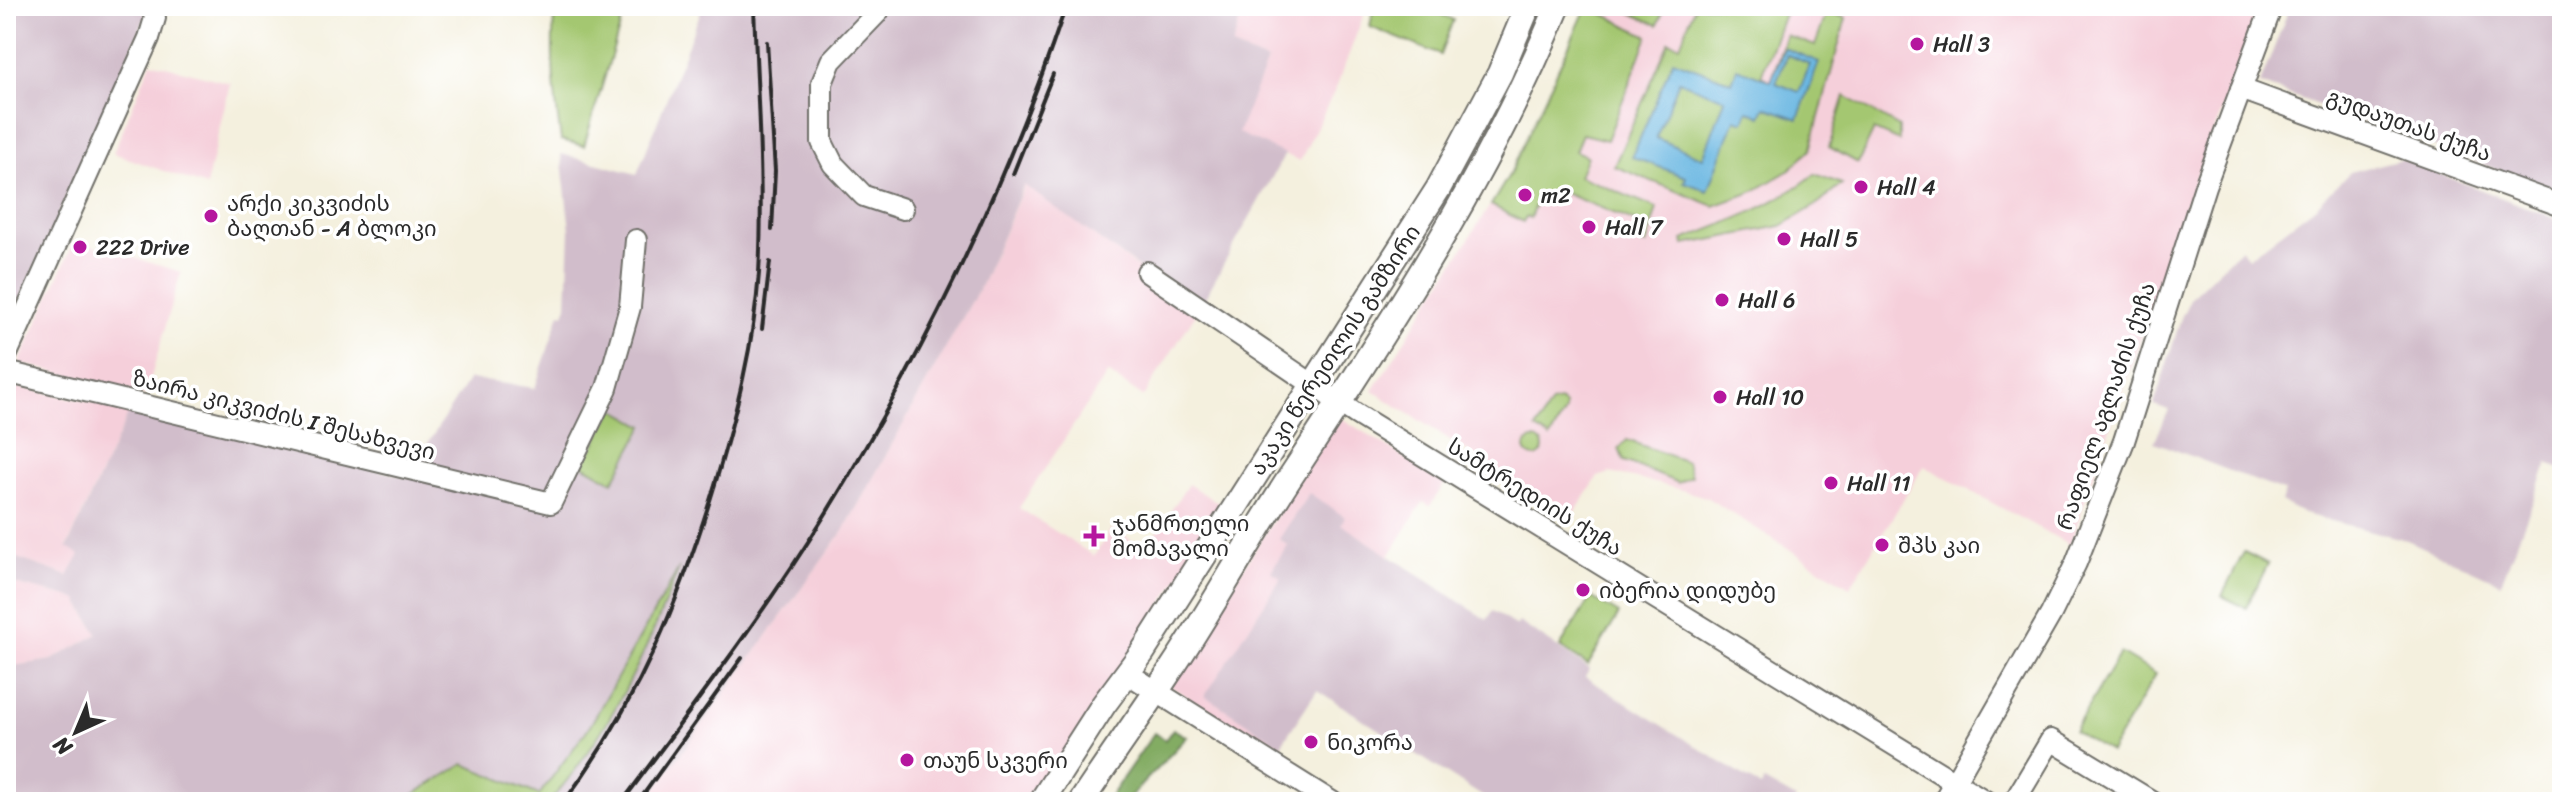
<svg xmlns="http://www.w3.org/2000/svg" width="2568" height="808" font-family="Sriracha,'Noto Sans Georgian',sans-serif">
<style>
.built{fill:#f5cfda}
.industrial{fill:#d1bdcb}
.green{fill:#a4c771;stroke:#68794e;stroke-width:2}
.forest{fill:#83ac63;stroke:#576c47;stroke-width:2}
.water{fill:#66b5e1;stroke:#487086;stroke-width:2;fill-rule:evenodd}
.lines{fill:none;stroke-linecap:round;stroke-linejoin:round}
.minor-casing{stroke:#71706a;stroke-width:24}
.major-casing{stroke:#71706a;stroke-width:28}
.minor{stroke:#fff;stroke-width:20}
.major{stroke:#fff;stroke-width:24}
.rail{stroke:#2b2b2b;stroke-width:4}
.poi-dot{fill:#b5179e;stroke:#fff;stroke-width:3}
.labels{text-anchor:middle;dominant-baseline:central;stroke-width:7;stroke-linejoin:round;paint-order:stroke}
.poi-label{font-size:22px;fill:#2b2b2b;stroke:#fff;text-anchor:start}
.street-label{font-size:22px;fill:#2b2b2b;stroke:#fff}
</style>
<rect width="100%" height="100%" fill="#fff"/>
<filter id="ink" filterUnits="userSpaceOnUse"><feTurbulence type="fractalNoise" baseFrequency=".0125" numOctaves="2"/><feDisplacementMap in="SourceGraphic" scale="16" xChannelSelector="R" yChannelSelector="G"/><feConvolveMatrix kernelMatrix="1 2 1 2 8 2 1 2 1" color-interpolation-filters="sRGB"/></filter>
<filter id="wash" filterUnits="userSpaceOnUse"><feTurbulence type="fractalNoise" baseFrequency=".006" numOctaves="4" result="noise"/><feDisplacementMap in="SourceGraphic" scale="32" xChannelSelector="R" yChannelSelector="G"/><feGaussianBlur stdDeviation="1.8" result="paint"/><feColorMatrix in="noise" values="0 0 0 0 0 0 0 0 0 0 0 0 0 0 0 0 0 1.4 0 .05"/><feComposite in="paint" operator="in"/></filter>
<g filter="url(#wash)">
<rect width="100%" height="100%" fill="#f4f0de"/>
<g class="built">
<polygon points="1244,6 1367,6 1337,86 1300,161 1237,133 1267,61 1232,47"/>
<polygon points="1587,6 2262,6 2189,196 2070,545 1924,466 1850,587 1706,497 1660,484 1610,473 1598,477 1572,517 1373,391 1511,172"/>
<polygon points="151,62 230,83 206,186 113,153"/>
<polygon points="1025,184 1197,312 1143,397 1108,373 1019,508 1094,556 1112,528 1146,550 1188,484 1225,507 1033,802 646,802 844,530 982,283"/>
<polygon points="75,240 181,272 146,395 19,363"/>
<polygon points="12,386 130,410 67,547 81,555 68,576 6,554 6,398"/>
<polygon points="1338,416 1445,483 1430,506 1423,502 1389,556 1340,524 1344,517 1280,540 1288,545 1281,578 1206,696 1281,745 1275,754 1170,686"/>
<polygon points="15,584 77,599 98,634 52,660 6,667 6,596 11,597"/>
</g>
<g class="industrial">
<polygon points="6,6 141,6 146,16 6,334"/>
<polygon points="703,6 1244,6 1232,47 1267,61 1238,133 1285,154 1201,305 1143,271 1024,185 982,283 844,530 646,802 550,802 613,713 655,629 677,571 590,726 539,795 464,764 401,802 6,802 6,667 52,660 98,634 77,599 15,584 11,597 6,596 6,554 68,576 80,555 67,548 130,410 406,477 469,379 535,388 560,313 564,314 567,305 570,230 561,154 637,174"/>
<polygon points="2290,6 2562,6 2562,193 2260,84"/>
<polygon points="2401,159 2562,221 2562,470 2548,463 2501,583 2407,540 2304,514 2281,502 2285,492 2154,442 2169,410 2154,405 2181,318 2191,297 2241,248 2248,258 2316,206 2350,172"/>
<polygon points="1309,493 1345,517 1341,524 1478,614 1487,620 1493,611 1516,626 1519,622 1590,669 1585,677 1761,787 1764,781 1796,799 1794,802 1491,802 1317,690 1281,745 1205,696 1281,578 1271,571 1288,545 1279,539"/>
</g>
<g class="green">
<path d="M555,6H626L584,146L561,140C554,94 550,52 555,6Z"/>
<polygon points="1374,6 1424,6 1453,20 1440,55 1370,27"/>
<polygon points="1587,6 1648,36 1607,140 1582,134 1575,151 1587,156 1579,176 1657,208 1646,245 1635,241 1641,224 1554,189 1548,201 1538,198 1530,218 1526,216 1523,222 1491,205 1511,172"/>
<polygon points="1615,6 1665,6 1658,25"/>
<polygon points="1695,6 1787,6 1761,76 1771,81 1786,35 1815,46 1827,12 1846,18 1810,150 1788,171 1752,192 1714,206 1614,166 1669,42 1680,45"/>
<polygon points="1845,96 1899,127 1899,141 1874,130 1858,163 1829,147"/>
<path d="M1815,174L1842,184L1820,203L1781,226L1684,245L1683,240C1730,222 1775,205 1815,174Z"/>
<polygon points="1560,401 1565,405 1565,412 1550,438 1536,429 1551,403"/>
<polygon points="614,409 644,426 613,482 583,465"/>
<circle cx="1534" cy="448" r="9"/>
<polygon points="1627,440 1687,462 1691,476 1678,483 1624,461 1619,449"/>
<polygon points="2244,552 2268,564 2246,608 2222,596"/>
<path d="M679,568C647,651 609,735 549,802H401L464,764L539,795L590,726Z"/>
<polygon points="1591,597 1619,614 1588,665 1560,647"/>
<polygon points="2120,653 2156,674 2110,752 2074,731"/>
</g>
<polygon class="forest" points="1173,729 1187,737 1125,802 1106,802 1154,733 1165,740"/>
<path class="water" d="M1784,48L1819,62L1798,119L1765,107L1761,116L1748,111L1744,122L1735,119L1708,191L1684,182L1686,177L1632,157L1673,60L1732,82L1737,68L1771,81ZM1787,55L1810,64L1799,92L1776,83ZM1679,81L1725,99L1703,158L1656,138Z"/>
</g>
<g filter="url(#ink)">
<g class="lines">
<defs>
<g id="minor">
<polyline points="879,6 878,12 831,61 822,83 822,142 833,164 864,196 903,209"/>
<polyline points="2241,89 2562,206"/>
<polyline points="1147,272 1356,414 1987,802"/>
<polyline points="6,356 149,38 155,18 152,6"/>
<polyline points="6,372 551,503 607,388 630,307 636,240"/>
<polyline points="1127,673 1332,802"/>
<polyline points="1943,802 2051,614 2076,563 2124,441 2205,186 2272,6"/>
<polyline points="2014,802 2051,740 2153,802"/>
</g>
<g id="major">
<polyline points="1041,802 1104,704 1142,653 1438,189 1500,73 1528,6"/>
<path d="M1081,802C1110,758 1141,715 1170,671C1214,606 1251,536 1295,470C1393,321 1490,172 1558,6"/>
</g>
</defs>
<use href="#minor" class="minor-casing"/>
<use href="#major" class="major-casing"/>
<use href="#minor" class="minor"/>
<use href="#major" class="major"/>
<g class="rail">
<polyline points="767,42 775,171 772,230"/>
<polyline points="1013,174 1053,74"/>
<polyline points="762,329 770,262"/>
<path d="M564,802C640,699 679,603 716,481C736,413 754,344 759,273C764,184 757,95 754,6"/>
<path d="M622,802C692,708 764,614 825,515C923,356 1007,183 1066,6"/>
<polyline points="638,802 742,658"/>
</g>
</g>
</g>
<g class="poi-dot">
<circle cx="1917" cy="44" r="8"/>
<circle cx="1861" cy="187" r="8"/>
<circle cx="1525" cy="195" r="8"/>
<circle cx="211" cy="216" r="8"/>
<circle cx="1589" cy="227" r="8"/>
<circle cx="1784" cy="239" r="8"/>
<circle cx="80" cy="247" r="8"/>
<circle cx="1722" cy="300" r="8"/>
<circle cx="1720" cy="397" r="8"/>
<circle cx="1831" cy="483" r="8"/>
<path d="M1090 524h8v8h8v8h-8v8h-8v-8h-8v-8h8z"/>
<circle cx="1882" cy="545" r="8"/>
<circle cx="1583" cy="590" r="8"/>
<circle cx="1311" cy="742" r="8"/>
<circle cx="907" cy="760" r="8"/>
</g>
<g class="labels">
<g class="poi-label">
<text x="1933" y="44">Hall 3</text>
<text x="1877" y="187">Hall 4</text>
<text x="1541" y="195">m2</text>
<text x="227" y="203">არქი კიკვიძის<tspan x="227" dy="25">ბაღთან - A ბლოკი</tspan></text>
<text x="1605" y="227">Hall 7</text>
<text x="1800" y="239">Hall 5</text>
<text x="96" y="247">222 Drive</text>
<text x="1738" y="300">Hall 6</text>
<text x="1736" y="397">Hall 10</text>
<text x="1847" y="483">Hall 11</text>
<text x="1112" y="523">ჯანმრთელი<tspan x="1112" dy="25">მომავალი</tspan></text>
<text x="1898" y="545">შპს კაი</text>
<text x="1599" y="590">იბერია დიდუბე</text>
<text x="1327" y="742">ნიკორა</text>
<text x="923" y="760">თაუნ სკვერი</text>
</g>
<g class="street-label">
<text transform="translate(2409 125) rotate(20)">გუდაუთას ქუჩა</text>
<text transform="translate(1335 350) rotate(-57)">აკაკი წერეთლის გამზირი</text>
<text transform="translate(2106 406) rotate(-71)">რაფიელ აგლაძის ქუჩა</text>
<text transform="translate(284 415) rotate(14)">ზაირა კიკვიძის I შესახვევი</text>
<text transform="translate(1535 497) rotate(32)">სამტრედიის ქუჩა</text>
</g>
</g>
<rect width="2568" height="808" fill="none" stroke="#fff" stroke-width="32"/>
<g transform="translate(76 732) rotate(224)" stroke="#ffffff" stroke-width="6" paint-order="stroke">
<path d="M0-6L14 30L0 20L-14 30Z" fill="#2b2b2b"/>
<text y="-12" font-size="22" font-weight="bold" text-anchor="middle" fill="#2b2b2b">N</text>
</g>
</svg>
